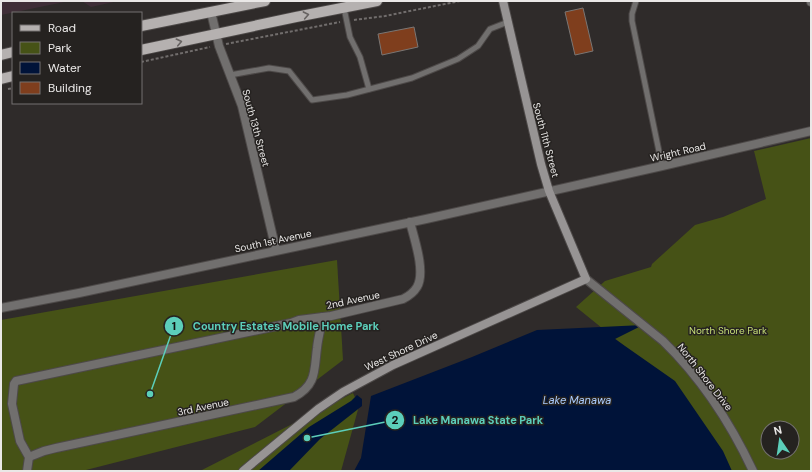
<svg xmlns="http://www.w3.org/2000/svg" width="812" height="472" font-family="'DM Sans',sans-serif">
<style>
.industrial{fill:#3f2e37}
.green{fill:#465216;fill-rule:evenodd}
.water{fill:#001339}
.building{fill:#7f3e1d;stroke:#7a7674}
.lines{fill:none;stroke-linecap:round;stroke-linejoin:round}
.lane-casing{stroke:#4d4948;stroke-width:7}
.street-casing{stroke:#4d4948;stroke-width:10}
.secondary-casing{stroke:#4d4948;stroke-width:10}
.primary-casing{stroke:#4d4948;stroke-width:12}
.path{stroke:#716d6c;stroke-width:2;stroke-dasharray:3 2;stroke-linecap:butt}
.lane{stroke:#716f6e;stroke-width:5}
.street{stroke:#716f6e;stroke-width:8}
.secondary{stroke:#979494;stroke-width:8}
.primary{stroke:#b5b1b0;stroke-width:10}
.oneway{stroke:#666261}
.labels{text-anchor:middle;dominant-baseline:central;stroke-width:3;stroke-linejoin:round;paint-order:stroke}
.street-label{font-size:10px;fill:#eae8e7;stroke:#252220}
.park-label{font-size:10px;fill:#c6de77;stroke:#252220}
.water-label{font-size:11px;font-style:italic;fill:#aacbfd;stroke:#252220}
.leader{fill:none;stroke:#5cceba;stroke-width:1.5}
.callout-dot{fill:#5cceba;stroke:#252220;stroke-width:1.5}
.mark-label{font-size:12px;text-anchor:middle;font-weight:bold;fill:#111}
.callout-label{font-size:11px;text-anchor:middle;font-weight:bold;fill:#5cceba;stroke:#252220;stroke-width:3;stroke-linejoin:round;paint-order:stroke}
</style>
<rect width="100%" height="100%" fill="#2f2b2a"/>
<g class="industrial">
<polygon points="1,1 69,1 1,15"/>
<polygon points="82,1 118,1 91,7"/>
</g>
<g class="green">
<path d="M811,138V471H730L623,345L576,307L605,281L651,267L652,264L695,225L723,217L766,199L754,151ZM768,428H792V452H768Z"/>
<polygon points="337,260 343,360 255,427 82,471 1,471 1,320"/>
<polygon points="353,393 359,406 341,471 200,471"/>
</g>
<g class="water">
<polygon points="643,325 615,339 675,381 723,451 732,471 354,471 361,458 371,396 472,357 537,330"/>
<polygon points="357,395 362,399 362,406 320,439 289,471 258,471 309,427 351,401"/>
</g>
<g class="building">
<polygon points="583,8 593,51 575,55 565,12"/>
<polygon points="414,27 418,47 382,55 378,34"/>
</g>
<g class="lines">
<defs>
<g id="lane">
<polyline points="636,1 632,14 632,21 662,166"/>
<polyline points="344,8 350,37 360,57 369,89"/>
<polyline points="230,75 269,68 289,71 312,100 347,95 412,78 458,59 478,46 490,29 508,22"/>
</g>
<g id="street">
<polyline points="811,1 811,2"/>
<polyline points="211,12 219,46 242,106 276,250"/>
<path d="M586,279L663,341C701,378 731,424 753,471"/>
<polyline points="1,308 79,293 426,219 662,166 811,131"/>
<path d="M29,457L44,451L56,448L294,397C317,385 314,370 317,348C318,338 321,327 323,317"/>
<path d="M27,471L29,457L20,441L12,404L14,384L16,381L291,323L299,320L331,316L403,299C409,296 414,292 417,287C426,272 414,238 410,222"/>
</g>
<polyline id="secondary" points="243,471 318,409 343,392 393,365 586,279 549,191 541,164 503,1"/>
<g id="primary">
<polyline points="141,26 265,1"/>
<polyline points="141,50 296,17 377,1"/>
<polyline points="1,55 13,52"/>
<polyline points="1,79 13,76"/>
</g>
</defs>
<use href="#lane" class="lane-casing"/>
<use href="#street" class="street-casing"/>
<use href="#secondary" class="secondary-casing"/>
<use href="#primary" class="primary-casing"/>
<g class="path">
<polyline points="354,20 385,16 460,1"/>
<polyline points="226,44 340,22"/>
<polyline points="141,62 210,47"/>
<polyline points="8,89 13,88"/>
</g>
<use href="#lane" class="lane"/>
<use href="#street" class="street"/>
<use href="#secondary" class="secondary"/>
<use href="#primary" class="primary"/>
</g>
<defs><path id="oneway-chevron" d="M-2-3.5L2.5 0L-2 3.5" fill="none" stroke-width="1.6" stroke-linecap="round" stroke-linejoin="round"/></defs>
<g class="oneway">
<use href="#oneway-chevron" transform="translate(306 15) rotate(-11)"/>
<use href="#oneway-chevron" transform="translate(179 42) rotate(-12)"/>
</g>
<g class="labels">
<g class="street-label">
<text transform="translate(256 128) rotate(75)">South 13th Street</text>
<text transform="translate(546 140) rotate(75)">South 11th Street</text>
<text transform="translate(678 152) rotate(-13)">Wright Road</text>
<text transform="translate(273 241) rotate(-12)">South 1st Avenue</text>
<text transform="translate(353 300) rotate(-12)">2nd Avenue</text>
<text transform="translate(401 351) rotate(-25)">West Shore Drive</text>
<text transform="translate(705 377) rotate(52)">North Shore Drive</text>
<text transform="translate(203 407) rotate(-12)">3rd Avenue</text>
</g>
<g class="park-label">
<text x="728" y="330">North Shore Park</text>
</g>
<g class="water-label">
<text x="577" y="400">Lake Manawa</text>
</g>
</g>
<path class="leader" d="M150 394L174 326M307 438L395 420"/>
<g class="callout-dot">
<circle cx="150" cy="394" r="4"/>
<circle cx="307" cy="438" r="4"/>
<circle cx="174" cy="326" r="10"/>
<circle cx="395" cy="420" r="10"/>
</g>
<g class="mark-label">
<text x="174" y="330">1</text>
<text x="395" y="424">2</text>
</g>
<g class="callout-label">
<text x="286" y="330">Country Estates Mobile Home Park</text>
<text x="478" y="424">Lake Manawa State Park</text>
</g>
<rect width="812" height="472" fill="none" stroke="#eae8e7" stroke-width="4"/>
<rect x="12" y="12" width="130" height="92" fill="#252220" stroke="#747170"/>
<rect x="20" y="25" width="20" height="6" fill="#b5b1b0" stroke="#747170"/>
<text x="48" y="32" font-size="12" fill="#eae8e7">Road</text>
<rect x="20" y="42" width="20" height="12" fill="#465216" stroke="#747170"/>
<text x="48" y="52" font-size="12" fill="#eae8e7">Park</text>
<rect x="20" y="62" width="20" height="12" fill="#001339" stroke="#747170"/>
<text x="48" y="72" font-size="12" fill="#eae8e7">Water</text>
<rect x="20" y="82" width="20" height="12" fill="#7f3e1d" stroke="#747170"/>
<text x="48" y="92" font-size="12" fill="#eae8e7">Building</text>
<g transform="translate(780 440) rotate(347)"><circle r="19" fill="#252220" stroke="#747170"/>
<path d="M0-3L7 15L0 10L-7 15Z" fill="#5cceba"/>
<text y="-6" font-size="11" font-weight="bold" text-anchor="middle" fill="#eae8e7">N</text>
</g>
</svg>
